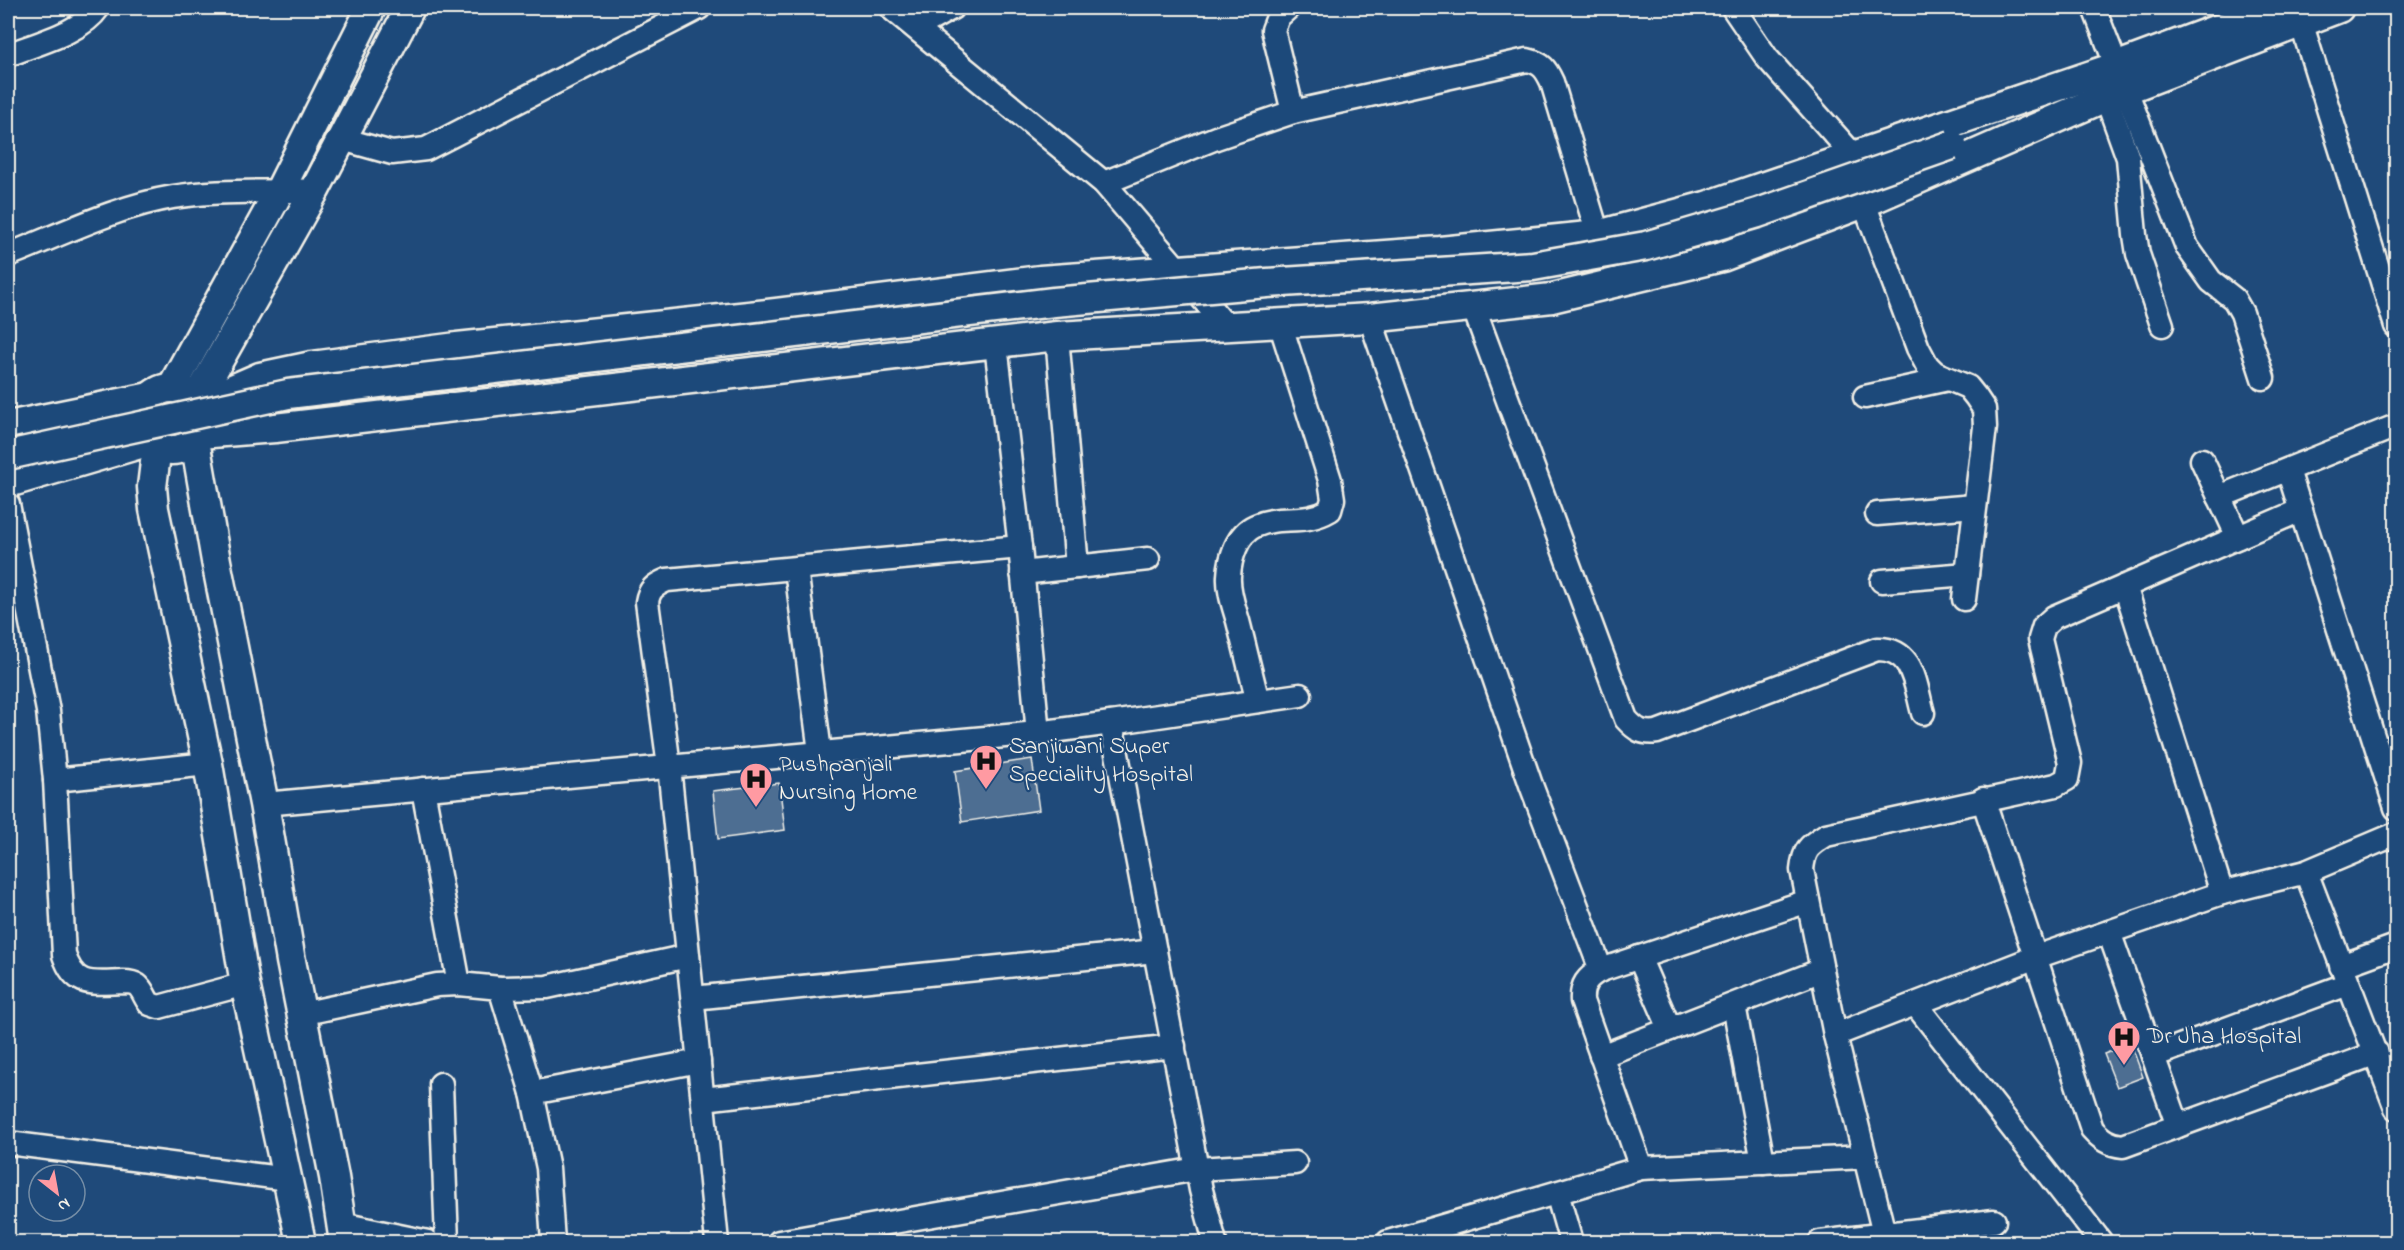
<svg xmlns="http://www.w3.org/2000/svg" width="2404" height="1250" font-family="'Indie Flower',sans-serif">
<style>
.building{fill:#4d6e92;stroke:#f4f1e8;stroke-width:1.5}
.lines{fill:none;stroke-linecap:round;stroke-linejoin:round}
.minor-casing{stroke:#f4f1e8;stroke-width:27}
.major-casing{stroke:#f4f1e8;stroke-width:33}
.minor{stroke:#1f4a7a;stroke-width:22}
.major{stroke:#1f4a7a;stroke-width:28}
.major-bridge-casing{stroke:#f4f1e8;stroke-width:33;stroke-linecap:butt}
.major-bridge{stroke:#1f4a7a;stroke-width:28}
.labels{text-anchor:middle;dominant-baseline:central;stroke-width:4.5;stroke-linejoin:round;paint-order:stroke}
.poi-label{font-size:24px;fill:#f4f1e8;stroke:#1f4a7a;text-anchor:start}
</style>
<rect width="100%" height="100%" fill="#1f4a7a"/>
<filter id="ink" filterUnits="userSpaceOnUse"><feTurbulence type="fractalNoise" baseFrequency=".0167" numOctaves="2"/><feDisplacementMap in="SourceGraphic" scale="12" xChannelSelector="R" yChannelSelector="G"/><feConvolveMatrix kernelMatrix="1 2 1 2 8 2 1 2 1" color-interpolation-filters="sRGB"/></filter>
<g filter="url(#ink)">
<g class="building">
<polygon points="1032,759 1039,810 962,822 955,771"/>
<polygon points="779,783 785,830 718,839 713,791"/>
<polygon points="2131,1044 2143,1077 2117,1087 2104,1054"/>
</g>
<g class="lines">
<defs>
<g id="minor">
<polyline points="891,8 1104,183 1225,325"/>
<polyline points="1288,8 1278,17 1273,30 1293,112"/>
<polyline points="1733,8 1767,58 1853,155"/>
<polyline points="2094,8 2187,247 2211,281 2234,299 2242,313 2263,378"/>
<polyline points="2301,22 2396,326"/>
<polyline points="916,28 952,8"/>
<path d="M8,55C35,44 81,33 98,8"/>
<polyline points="2106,97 2128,158 2135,235 2138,254 2162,325"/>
<polyline points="342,139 392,153 426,149 699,8"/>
<path d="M1104,183L1216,138L1293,112L1527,60C1542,63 1546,69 1552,82L1598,235"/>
<polyline points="1864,203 1918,348 1927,365 1935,373 1968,387 1976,397 1984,409 1985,427 1964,599"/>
<path d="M8,255C60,235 118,206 173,197C220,189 267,193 315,190"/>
<path d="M1473,306L1626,719C1636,730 1642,734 1657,732L1877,649C1914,648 1915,685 1923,713"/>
<polyline points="1370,318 1531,785 1601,970"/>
<polyline points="1057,336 1077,567"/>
<polyline points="996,345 1020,547 1038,733"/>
<polyline points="1865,397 1948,379"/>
<polyline points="2202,460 2238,537"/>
<polyline points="2288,470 2396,808"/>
<polyline points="2219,497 2396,426"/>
<path d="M8,504L48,711L55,780L64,955C75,988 92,983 123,982C127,982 133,982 137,985C143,989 145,999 150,1004L159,1007L245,984"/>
<polyline points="1877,514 1975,506"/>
<polyline points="796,569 820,752"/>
<polyline points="1022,573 1148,559"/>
<polyline points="1882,581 1967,574"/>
<polyline points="2125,586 2222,893"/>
<path d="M1258,701C1251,675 1245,648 1238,621C1234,607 1228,591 1229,576C1230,558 1237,534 1255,526C1281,514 1303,526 1330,510L1333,499L1330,480L1280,323"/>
<polyline points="1111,723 1300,695"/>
<polyline points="55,780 208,764"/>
<polyline points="423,789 459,984"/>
<path d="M1983,799L2092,1129C2101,1139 2109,1145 2123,1146L2377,1053"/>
<polyline points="264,804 1038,733 1111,723 1201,1190 1215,1242"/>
<polyline points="2306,872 2396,1108"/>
<polyline points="2109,932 2178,1126"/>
<polyline points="1639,957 1670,1029"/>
<polyline points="2341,966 2396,946"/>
<polyline points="500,988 532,1093 548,1168 553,1242"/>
<polyline points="693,998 1155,951"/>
<polyline points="1734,1005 1763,1162"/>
<polyline points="1916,1005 2101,1242"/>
<polyline points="301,1014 437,985 459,984 500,988 547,987 688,956"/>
<path d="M1835,1035L1802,870C1804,850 1808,846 1826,835L2056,785L2067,779L2070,763L2040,639L2044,626L2054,617L2301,510"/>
<polyline points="1601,1056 1822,970"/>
<polyline points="2153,1056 2348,984"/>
<polyline points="441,1084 447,1242"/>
<polyline points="532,1093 699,1061"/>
<polyline points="703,1099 1174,1046"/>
<polyline points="8,1143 288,1179"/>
<path d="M1641,1168L1582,1001C1581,985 1587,977 1601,970L1808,901"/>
<polyline points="1557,1193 1571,1242"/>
<polyline points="341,1224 428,1242"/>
<path d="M717,1242L669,766L647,602C649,589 655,585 667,580L1020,547"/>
<polyline points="779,1242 1197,1169 1295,1163"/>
<polyline points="1388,1242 1641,1168 1865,1157"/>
<polyline points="1820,1242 1994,1221"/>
<polyline points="1886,1242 1835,1035 2036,957 2222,893 2306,872 2396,834"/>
</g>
<g id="major">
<polyline points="172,387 279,192 371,8"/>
<circle cx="172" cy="419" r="31"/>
<polyline points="197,399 315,190 410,8"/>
<polyline points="200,403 260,377 312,366 457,347 776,313 1040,280 1440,251 1598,235 1706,206 2118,66 2274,8"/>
<polyline points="8,426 150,397"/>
<polyline points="200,434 275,428 1057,336 1370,318 1552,298 1722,257 1864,203 2106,97 2339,8"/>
<polyline points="195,441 216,561 264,804 291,961 334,1177 344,1242"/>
<polyline points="157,446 152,487 154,509 208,764 245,984 301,1242"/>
<polyline points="8,483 150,441"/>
</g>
</defs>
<use href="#minor" class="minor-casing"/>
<use href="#major" class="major-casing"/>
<use href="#minor" class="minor"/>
<use href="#major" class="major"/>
<defs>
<polyline id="major-bridge" points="8,455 288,394 1054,302 1267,283 1533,266 1646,246 1758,213 1952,145"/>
</defs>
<use href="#major-bridge" class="major-bridge-casing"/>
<use href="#major-bridge" class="major-bridge"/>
</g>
</g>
<defs>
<symbol id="hospital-pin" viewBox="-11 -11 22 30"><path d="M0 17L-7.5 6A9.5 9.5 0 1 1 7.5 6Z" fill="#ff9aa2" stroke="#1f4a7a"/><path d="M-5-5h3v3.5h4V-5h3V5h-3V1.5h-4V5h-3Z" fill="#111"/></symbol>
</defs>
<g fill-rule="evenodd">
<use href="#hospital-pin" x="967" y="742" width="38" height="52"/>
<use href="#hospital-pin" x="737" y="760" width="38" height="52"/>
<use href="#hospital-pin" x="2105" y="1018" width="38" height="52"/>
</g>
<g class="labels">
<g class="poi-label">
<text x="1009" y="747">Sanjiwani Super<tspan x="1009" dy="28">Speciality Hospital</tspan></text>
<text x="779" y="765">Pushpanjali<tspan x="779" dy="28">Nursing Home</tspan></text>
<text x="2147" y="1037">Dr Jha Hospital</text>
</g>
</g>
<rect width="2404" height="1250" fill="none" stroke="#1f4a7a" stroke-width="30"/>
<rect x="15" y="15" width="2374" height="1220" fill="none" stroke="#f4f1e8" stroke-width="2" filter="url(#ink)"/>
<g transform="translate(57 1193) rotate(149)"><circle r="28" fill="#1f4a7a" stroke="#748da6" stroke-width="1.5"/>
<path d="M0-4.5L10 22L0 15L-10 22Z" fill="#ff9aa2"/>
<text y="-9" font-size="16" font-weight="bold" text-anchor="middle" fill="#f4f1e8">N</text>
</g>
</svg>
